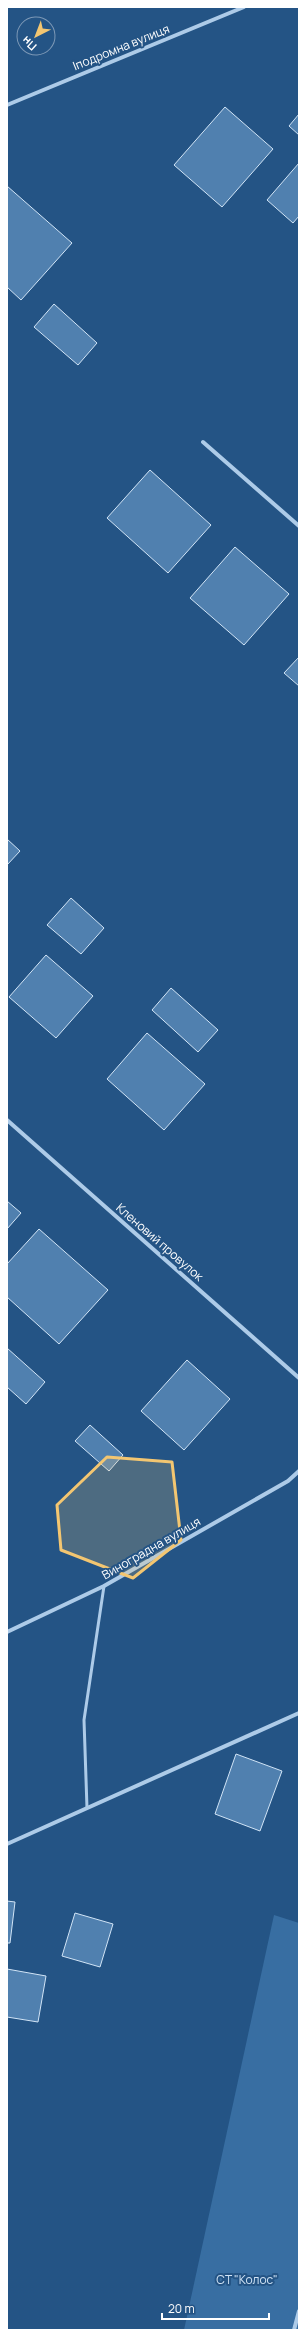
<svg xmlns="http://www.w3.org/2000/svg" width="306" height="2337" font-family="Manrope,sans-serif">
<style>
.green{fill:#386ea2}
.building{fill:#5080af;stroke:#d1e4f6}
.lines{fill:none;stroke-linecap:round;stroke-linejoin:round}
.lane{stroke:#adcbe8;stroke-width:3}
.street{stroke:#adcbe8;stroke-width:4}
.marked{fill:#f3c671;fill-opacity:0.2;stroke:#f3c671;stroke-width:3;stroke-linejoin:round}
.labels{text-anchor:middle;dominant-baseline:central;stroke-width:4;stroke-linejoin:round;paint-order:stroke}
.street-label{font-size:12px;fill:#fff;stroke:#245485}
.park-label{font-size:12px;fill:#d1e4f6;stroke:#245485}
</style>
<rect width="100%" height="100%" fill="#245485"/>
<polygon class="green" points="274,1915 299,1923 299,2330 184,2330"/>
<g class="building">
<polygon points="225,107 273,149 222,207 174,165"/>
<polygon points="299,114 299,135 289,126"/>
<polygon points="299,163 299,216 293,223 267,200"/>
<polygon points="7,186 72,243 21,300 7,287"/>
<polygon points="54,304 97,343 78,365 34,327"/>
<polygon points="150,470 211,525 168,573 107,518"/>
<polygon points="235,547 289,594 244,645 190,598"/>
<polygon points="299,657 299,686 284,673"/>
<polygon points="7,839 20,851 7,865"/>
<polygon points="71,898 104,928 81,954 47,925"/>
<polygon points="46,955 93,996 56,1038 9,997"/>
<polygon points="171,988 218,1030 198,1052 152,1010"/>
<polygon points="147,1033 205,1084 164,1130 107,1079"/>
<polygon points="7,1201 21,1213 7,1229"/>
<polygon points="39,1229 108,1290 59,1344 7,1297 7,1264"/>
<polygon points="7,1348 45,1382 26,1404 7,1387"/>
<polygon points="187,1360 230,1399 184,1450 141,1411"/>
<polygon points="90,1425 123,1455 109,1471 75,1441"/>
<polygon points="236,1754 282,1771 260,1831 215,1814"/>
<polygon points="7,1901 15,1902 10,1943 7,1943"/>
<polygon points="75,1913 113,1924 100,1967 62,1956"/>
<polygon points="7,1969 46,1976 38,2022 7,2017"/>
</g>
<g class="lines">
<polyline class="lane" points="87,1808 84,1720 104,1586"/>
<g class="street">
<polyline points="7,105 244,7"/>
<polyline points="203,442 299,526"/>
<polyline points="7,1120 299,1378"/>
<polyline points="7,1632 104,1586 288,1481 299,1471"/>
<polyline points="7,1844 299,1713"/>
<polyline points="294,2330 299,2311"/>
</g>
</g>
<path class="marked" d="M107,1457L172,1462L181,1540L133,1578L61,1550L57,1505Z"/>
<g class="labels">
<g class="street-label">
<text transform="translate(121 47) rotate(-22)">Іподромна вулиця</text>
<text transform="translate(160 1242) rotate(41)">Кленовий провулок</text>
<text transform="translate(151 1548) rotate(-30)">Виноградна вулиця</text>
</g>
<g class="park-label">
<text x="247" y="2279">СТ "Колос"</text>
</g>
</g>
<rect width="306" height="2337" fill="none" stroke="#ffffff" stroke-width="16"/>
<g transform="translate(36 36) rotate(222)"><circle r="19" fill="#245485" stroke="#7c98b6"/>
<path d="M0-3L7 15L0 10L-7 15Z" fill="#f3c671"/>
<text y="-6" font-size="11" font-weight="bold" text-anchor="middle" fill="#ffffff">Пн</text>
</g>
<path d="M162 2313v6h107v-6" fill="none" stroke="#ffffff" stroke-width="2"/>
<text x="168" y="2313" font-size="12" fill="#ffffff" stroke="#245485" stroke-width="3" paint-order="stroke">20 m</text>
</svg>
